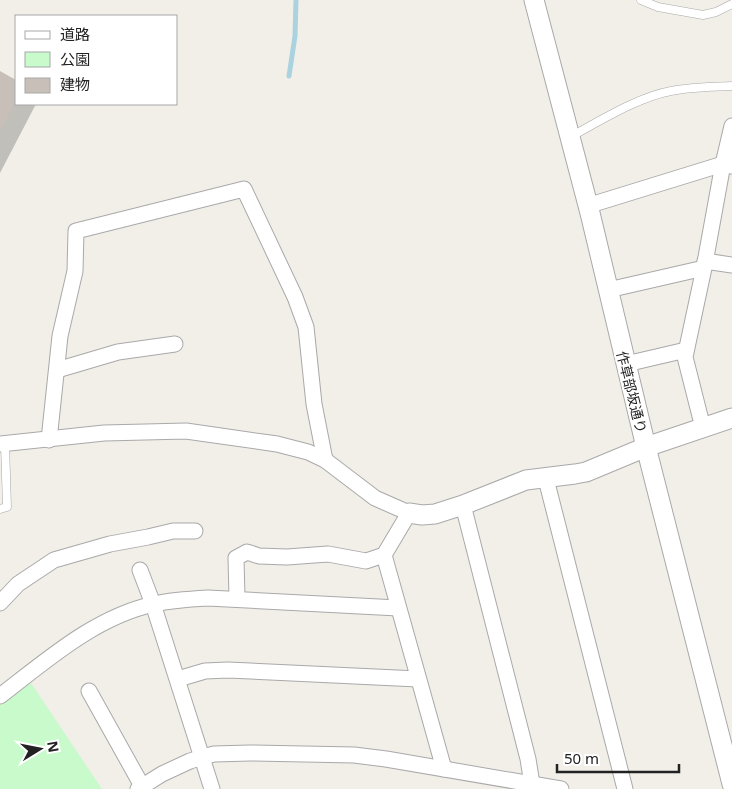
<svg xmlns="http://www.w3.org/2000/svg" width="732" height="789" font-family="'Noto Sans','Noto Sans JP',sans-serif">
<style>
.park{fill:#c8facc}
.shadow{fill:#0003}
.lines{fill:none;stroke-linecap:round;stroke-linejoin:round}
.stream{stroke:#aad3df;stroke-width:5}
.building{fill:#c7bfb8}
.service-casing{stroke:#a9a9a9;stroke-width:9}
.minor-casing{stroke:#a9a9a9;stroke-width:17}
.tertiary-casing{stroke:#a9a9a9;stroke-width:21}
.service{stroke:#fff;stroke-width:8}
.minor{stroke:#fff;stroke-width:15}
.tertiary{stroke:#fff;stroke-width:19}
.labels{text-anchor:middle;dominant-baseline:central;stroke-width:4;stroke-linejoin:round;paint-order:stroke}
.street-label{font-size:14px;fill:#222;stroke:#fff}
</style>
<rect width="100%" height="100%" fill="#f2efe9"/>
<polygon class="park" points="31,683 102,789 0,789 0,705"/>
<polygon class="shadow" points="0,72 16,81 16,104 36,104 0,173"/>
<g class="lines">
<polyline class="stream" points="289,76 295,36 296,0"/>
</g>
<polygon class="building" points="0,71 16,80 16,101 0,132"/>
<g class="lines">
<defs>
<g id="service">
<polyline points="641,0 658,7 703,15 716,12 732,4"/>
<path d="M570,137C600,121 638,97 671,91C691,87 712,87 732,86"/>
<polyline points="0,509 7,507 5,444"/>
</g>
<g id="minor">
<polyline points="587,206 723,164 731,166"/>
<polyline points="705,261 732,265"/>
<polyline points="608,290 704,268"/>
<polyline points="626,364 686,350"/>
<polyline points="57,370 118,352 175,344"/>
<polyline points="703,428 685,357 704,268 723,164 732,126"/>
<polyline points="49,440 60,336 75,271 76,231 244,189 295,297 306,327 314,404 325,460"/>
<polyline points="0,444 104,433 186,431 277,444 308,452 325,460 375,498 409,513 384,555 366,561 328,554 287,557 259,556 247,552 236,558 237,599"/>
<polyline points="546,479 625,789"/>
<polyline points="463,505 528,759 532,784"/>
<polyline points="384,555 444,769"/>
<polyline points="140,570 153,604 212,789"/>
<polyline points="0,603 18,584 54,560 110,544 148,537 173,531 195,531"/>
<polyline points="178,679 205,671 228,670 418,679"/>
<polyline points="89,691 142,786"/>
<path d="M0,696C47,660 95,617 154,604C172,600 190,599 208,598L398,608"/>
<polyline points="138,789 162,774 190,761 203,757 214,754 250,753 354,755 386,759 561,789"/>
</g>
<g id="tertiary">
<polyline points="534,0 590,213 646,447 732,784"/>
<polyline points="409,513 422,515 435,514 463,505 526,480 575,474 586,472 646,447 732,418"/>
</g>
</defs>
<use href="#service" class="service-casing"/>
<use href="#minor" class="minor-casing"/>
<use href="#tertiary" class="tertiary-casing"/>
<use href="#service" class="service"/>
<use href="#minor" class="minor"/>
<use href="#tertiary" class="tertiary"/>
</g>
<g class="labels">
<g class="street-label">
<text transform="translate(632 392) rotate(76)">作草部坂通り</text>
</g>
</g>
<rect x="15" y="15" width="162" height="90" fill="#ffffff" stroke="#a7a7a7"/>
<rect x="25" y="31" width="25" height="8" fill="#ffffff" stroke="#a7a7a7"/>
<text x="60" y="40" font-size="15" fill="#222222">道路</text>
<rect x="25" y="52" width="25" height="15" fill="#c8facc" stroke="#a7a7a7"/>
<text x="60" y="65" font-size="15" fill="#222222">公園</text>
<rect x="25" y="78" width="25" height="15" fill="#c7bfb8" stroke="#a7a7a7"/>
<text x="60" y="90" font-size="15" fill="#222222">建物</text>
<g transform="translate(40 749) rotate(80)" stroke="#ffffff" stroke-width="4" paint-order="stroke">
<path d="M0-4L9 19L0 12L-9 19Z" fill="#222222"/>
<text y="-8" font-size="14" font-weight="bold" text-anchor="middle" fill="#222222">N</text>
</g>
<path d="M557 764v8h122v-8" fill="none" stroke="#222222" stroke-width="2.5"/>
<text x="564" y="764" font-size="15" fill="#222222" stroke="#ffffff" stroke-width="4" paint-order="stroke">50 m</text>
</svg>
